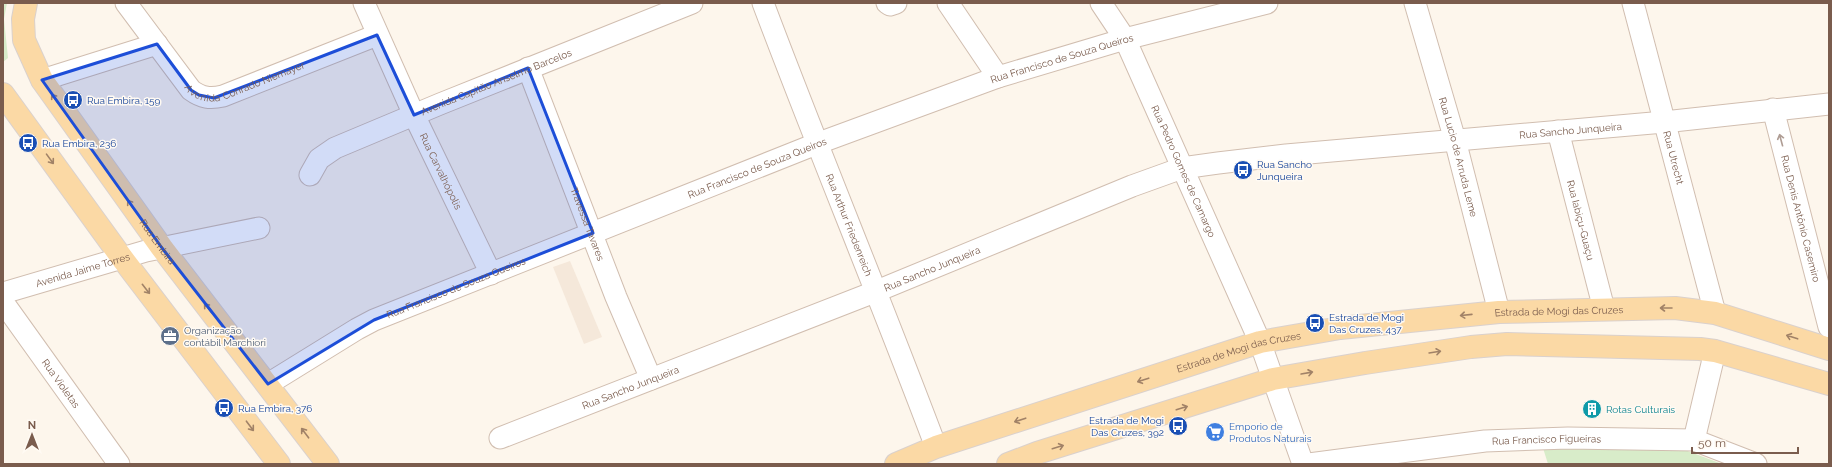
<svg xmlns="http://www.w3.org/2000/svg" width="1832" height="467" font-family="Raleway,sans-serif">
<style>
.residential{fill:#f5e8da}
.green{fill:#d8ecc9}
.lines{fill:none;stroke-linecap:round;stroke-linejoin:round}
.minor-casing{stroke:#d1beb0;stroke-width:23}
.major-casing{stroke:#dad1cd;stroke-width:24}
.minor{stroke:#fff;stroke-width:21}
.major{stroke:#fbd9a5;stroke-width:22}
.oneway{stroke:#a18267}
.oneway2{stroke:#af9d94}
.marked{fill:#1d4ed8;fill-opacity:0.2;stroke:#1d4ed8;stroke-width:3;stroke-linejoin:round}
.labels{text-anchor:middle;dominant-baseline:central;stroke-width:3;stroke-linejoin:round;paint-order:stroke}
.street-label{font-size:10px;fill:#7a5c4d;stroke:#fffaf3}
.transit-label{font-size:10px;fill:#164399;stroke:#fffaf3;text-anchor:start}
.service-label{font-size:10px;fill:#4e5e75;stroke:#fffaf3;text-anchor:start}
.culture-label{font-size:10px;fill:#0d838f;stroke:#fffaf3;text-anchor:start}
.shop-label{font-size:10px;fill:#366cbe;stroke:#fffaf3;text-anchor:start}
</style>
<rect width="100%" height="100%" fill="#fdf6ec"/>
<polygon class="residential" points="570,261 602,337 584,344 553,267"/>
<g class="green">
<polygon points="3,3 7,3 4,19 8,58 3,62"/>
<polygon points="1677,447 1722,464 1548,464 1543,448"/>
</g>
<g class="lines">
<defs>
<g id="minor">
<path id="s1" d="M126,3L191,90C202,98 210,99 223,96L377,35"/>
<path id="s2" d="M364,3L414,115L491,274"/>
<path id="s3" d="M763,3C819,152 880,298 936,447"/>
<polyline points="887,3 890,5 896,3"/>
<polyline points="948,3 998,77"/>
<path id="s4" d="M1101,3L1125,39L1260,342L1303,464"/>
<path id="s5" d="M1415,3L1455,140L1499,312"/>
<path id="s6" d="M1633,3L1715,313"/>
<path id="s7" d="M528,68L616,297L651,379"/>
<polyline points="42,80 157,44"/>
<path id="s8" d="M1773,109L1829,327"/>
<path id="s9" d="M1558,131L1604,309"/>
<path id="s10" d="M310,175L319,159L335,148L440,104L692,3"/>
<path id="s11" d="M3,293L146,251L259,228"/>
<path id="s12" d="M3,302L119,464"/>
<path id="s13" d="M268,384L357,329L374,320L816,144L998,77L1125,39L1267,3"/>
<path id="s14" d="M500,438L877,291L1132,186L1182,168L1218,163L1286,155L1664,122L1829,104"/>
<polyline points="1694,440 1715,351"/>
<path id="s15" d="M1309,464L1485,441L1568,438L1694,440L1756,464"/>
</g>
<g id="major">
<path id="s16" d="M26,3L23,19L24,40L42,80L162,248L328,464"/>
<polyline points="3,94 122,258 279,464"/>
<path id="s17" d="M896,464L936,447L1260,342L1340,328L1499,312L1675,308L1715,313L1829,349"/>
<polyline points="1008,464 1037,453 1273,379 1365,363 1471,347 1507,344 1700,349 1715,351 1829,384"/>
</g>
</defs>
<use href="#minor" class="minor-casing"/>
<use href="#major" class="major-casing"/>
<use href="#minor" class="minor"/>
<use href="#major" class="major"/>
</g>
<defs><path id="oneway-shaft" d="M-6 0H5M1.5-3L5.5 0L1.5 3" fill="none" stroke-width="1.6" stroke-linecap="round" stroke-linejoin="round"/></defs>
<g class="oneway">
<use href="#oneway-shaft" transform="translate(55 99) rotate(-126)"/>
<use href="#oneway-shaft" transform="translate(50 159) rotate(54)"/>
<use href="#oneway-shaft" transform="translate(131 205) rotate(-125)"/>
<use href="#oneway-shaft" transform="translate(146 289) rotate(52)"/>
<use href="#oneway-shaft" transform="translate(208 308) rotate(-128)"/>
<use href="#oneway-shaft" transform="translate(1666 308) rotate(-180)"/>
<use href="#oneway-shaft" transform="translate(1466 315) rotate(174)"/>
<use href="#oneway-shaft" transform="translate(1792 337) rotate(-162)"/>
<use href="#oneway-shaft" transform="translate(1435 352) rotate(-9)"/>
<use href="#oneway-shaft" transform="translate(1307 373) rotate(-10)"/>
<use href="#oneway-shaft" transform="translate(1143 380) rotate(162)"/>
<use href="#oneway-shaft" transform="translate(1182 408) rotate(-17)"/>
<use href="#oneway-shaft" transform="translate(1020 420) rotate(162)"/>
<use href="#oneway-shaft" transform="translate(250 426) rotate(53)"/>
<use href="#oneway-shaft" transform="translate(305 433) rotate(-127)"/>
<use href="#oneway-shaft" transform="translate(1058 447) rotate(-17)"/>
</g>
<use class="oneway2" href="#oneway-shaft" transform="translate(1781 140) rotate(-105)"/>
<path class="marked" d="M377,35L414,115L528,68L593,233L374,320L268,384L162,248L42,80L157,44L191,90L199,95L214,98Z"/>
<defs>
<symbol id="bus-disc" viewBox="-11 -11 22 22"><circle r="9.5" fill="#1a4fb4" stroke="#fffaf3"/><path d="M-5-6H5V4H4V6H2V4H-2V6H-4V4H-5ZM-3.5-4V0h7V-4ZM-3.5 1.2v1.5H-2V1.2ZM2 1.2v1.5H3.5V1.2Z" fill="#fff"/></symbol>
<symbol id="office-disc" viewBox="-11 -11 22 22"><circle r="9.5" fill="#5c6f8a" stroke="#fffaf3"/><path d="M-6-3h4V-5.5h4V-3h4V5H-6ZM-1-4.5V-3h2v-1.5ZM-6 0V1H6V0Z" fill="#fff"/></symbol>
<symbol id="building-disc" viewBox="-11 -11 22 22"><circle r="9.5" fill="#0f9aa8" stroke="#fffaf3"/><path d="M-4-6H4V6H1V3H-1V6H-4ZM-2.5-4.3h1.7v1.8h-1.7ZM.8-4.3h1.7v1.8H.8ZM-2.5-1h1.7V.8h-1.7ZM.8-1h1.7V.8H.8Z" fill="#fff"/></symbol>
<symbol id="supermarket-disc" viewBox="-11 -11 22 22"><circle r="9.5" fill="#3f7fe0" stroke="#fffaf3"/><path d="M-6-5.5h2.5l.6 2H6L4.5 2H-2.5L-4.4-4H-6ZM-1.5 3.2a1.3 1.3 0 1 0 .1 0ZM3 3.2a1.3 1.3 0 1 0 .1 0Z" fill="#fff"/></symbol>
</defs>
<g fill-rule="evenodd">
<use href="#bus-disc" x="62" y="89" width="22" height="22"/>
<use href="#bus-disc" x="17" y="132" width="22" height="22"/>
<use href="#bus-disc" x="1232" y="159" width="22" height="22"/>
<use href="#bus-disc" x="1304" y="312" width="22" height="22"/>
<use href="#office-disc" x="159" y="325" width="22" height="22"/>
<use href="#bus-disc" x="213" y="397" width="22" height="22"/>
<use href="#building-disc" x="1581" y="398" width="22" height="22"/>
<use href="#bus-disc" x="1167" y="415" width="22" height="22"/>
<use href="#supermarket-disc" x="1204" y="421" width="22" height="22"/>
</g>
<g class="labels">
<g class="street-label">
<text stroke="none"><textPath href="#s13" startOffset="860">Rua Francisco de Souza Queiros</textPath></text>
<text stroke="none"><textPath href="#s1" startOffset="166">Avenida Conrado Niemayer</textPath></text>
<text stroke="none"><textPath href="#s10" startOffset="212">Avenida Capitão Anselmo Barcelos</textPath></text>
<text stroke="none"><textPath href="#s14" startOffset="1124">Rua Sancho Junqueira</textPath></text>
<text stroke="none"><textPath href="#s5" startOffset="160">Rua Lucio de Arruda Leme</textPath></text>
<text stroke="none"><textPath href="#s6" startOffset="160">Rua Utrecht</textPath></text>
<text stroke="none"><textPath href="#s13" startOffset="536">Rua Francisco de Souza Queiros</textPath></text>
<text stroke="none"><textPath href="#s2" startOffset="185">Rua Carvalhópolis</textPath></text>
<text stroke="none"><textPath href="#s4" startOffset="188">Rua Pedro Gomes de Camargo</textPath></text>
<text stroke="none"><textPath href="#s8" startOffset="113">Rua Denis Antônio Casemiro</textPath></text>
<text stroke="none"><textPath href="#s9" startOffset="92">Rua Iabiçu-Guaçu</textPath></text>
<text stroke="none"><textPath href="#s7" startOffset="167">Travessa Tavares</textPath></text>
<text stroke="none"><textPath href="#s3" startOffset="238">Rua Arthur Friedenreich</textPath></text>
<text stroke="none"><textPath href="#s16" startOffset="280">Rua Embira</textPath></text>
<text stroke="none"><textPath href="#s14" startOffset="464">Rua Sancho Junqueira</textPath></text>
<text stroke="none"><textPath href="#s11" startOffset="83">Avenida Jaime Torres</textPath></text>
<text stroke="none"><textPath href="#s13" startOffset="212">Rua Francisco de Souza Queiros</textPath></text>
<text stroke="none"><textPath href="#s17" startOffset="685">Estrada de Mogi das Cruzes</textPath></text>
<text stroke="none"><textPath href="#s17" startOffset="361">Estrada de Mogi das Cruzes</textPath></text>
<text stroke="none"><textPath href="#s12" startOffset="100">Rua Violetas</textPath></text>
<text stroke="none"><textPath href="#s14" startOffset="140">Rua Sancho Junqueira</textPath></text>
<text stroke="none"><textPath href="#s15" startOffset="239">Rua Francisco Figueiras</textPath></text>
</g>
<g class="transit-label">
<text x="87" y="100">Rua Embira, 159</text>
<text x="42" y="143">Rua Embira, 236</text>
<text x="1257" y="164">Rua Sancho<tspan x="1257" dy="12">Junqueira</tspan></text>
<text x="1329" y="317">Estrada de Mogi<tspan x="1329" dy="12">Das Cruzes, 437</tspan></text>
<text x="238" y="408">Rua Embira, 376</text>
<text x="1164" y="420" text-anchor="end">Estrada de Mogi<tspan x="1164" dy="12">Das Cruzes, 392</tspan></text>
</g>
<g class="service-label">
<text x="184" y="330">Organização<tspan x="184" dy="12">contábil Marchiori</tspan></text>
</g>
<g class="culture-label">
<text x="1606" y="409">Rotas Culturais</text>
</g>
<g class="shop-label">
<text x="1229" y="426">Emporio de<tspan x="1229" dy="12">Produtos Naturais</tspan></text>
</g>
</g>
<rect width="1832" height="467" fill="none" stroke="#7a5c4d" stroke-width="8"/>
<g transform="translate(32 435)" stroke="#fffaf3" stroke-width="3" paint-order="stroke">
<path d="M0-3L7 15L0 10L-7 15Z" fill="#7a5c4d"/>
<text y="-6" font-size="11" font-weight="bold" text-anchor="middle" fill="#7a5c4d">N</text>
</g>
<path d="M1692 447v6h106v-6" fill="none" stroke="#7a5c4d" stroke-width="2"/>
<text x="1698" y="447" font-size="12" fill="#7a5c4d" stroke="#fffaf3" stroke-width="3" paint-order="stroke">50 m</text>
</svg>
